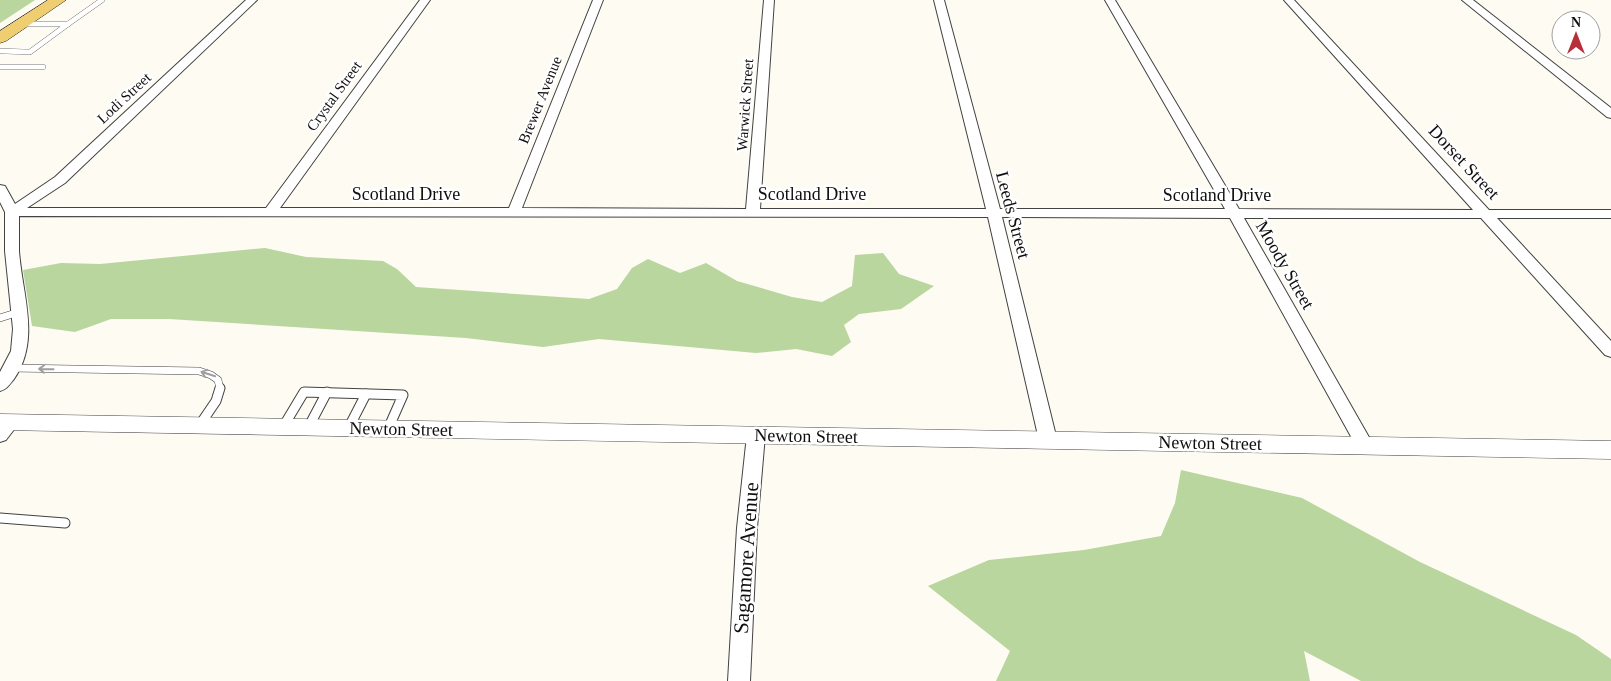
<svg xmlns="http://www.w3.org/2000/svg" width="1611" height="681" font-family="Georgia,serif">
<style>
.forest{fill:#b8d69d}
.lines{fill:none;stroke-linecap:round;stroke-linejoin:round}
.service-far2-casing{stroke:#424242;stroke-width:5.5}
.service-far1-casing{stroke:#424242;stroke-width:8}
.service-casing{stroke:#424242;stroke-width:11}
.minor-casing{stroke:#424242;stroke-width:2}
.tertiary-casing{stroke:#424242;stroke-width:1}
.primary-casing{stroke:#202020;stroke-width:1}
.service-far2{stroke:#fff;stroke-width:5}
.service-far1{stroke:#fff;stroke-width:7}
.service{stroke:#fff;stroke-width:9}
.minor{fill:#fff;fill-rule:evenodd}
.tertiary{fill:#fff;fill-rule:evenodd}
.primary{fill:#efcd71;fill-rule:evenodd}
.oneway{stroke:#9f9f9f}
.labels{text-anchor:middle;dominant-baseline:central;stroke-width:5;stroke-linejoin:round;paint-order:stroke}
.far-street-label{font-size:15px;fill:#0f0f0f;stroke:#fff}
.street-label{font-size:18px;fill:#0f0f0f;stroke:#fff}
.near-street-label{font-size:21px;fill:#0f0f0f;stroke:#fff}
</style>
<rect width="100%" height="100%" fill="#fefbf2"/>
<g class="forest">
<polygon points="0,0 35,0 0,23"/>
<polygon points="265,248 306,257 383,261 397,269 416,287 589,299 617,289 632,268 648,259 680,273 706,263 737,281 792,297 822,302 852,286 855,255 883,253 899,274 934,286 901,309 859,314 844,325 851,342 832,356 796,349 756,353 599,339 543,347 466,338 169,319 111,319 75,332 32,326 23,270 61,263 100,264"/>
<polygon points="1181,470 1302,498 1420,562 1576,635 1611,659 1611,681 1361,681 1304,651 1310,681 996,681 1010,651 928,586 989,560 1084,550 1161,536 1175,503"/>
</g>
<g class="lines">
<defs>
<g id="service-far2">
<polyline points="68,24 102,0"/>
<polyline points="0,51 30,52 68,24 21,24"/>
<polyline points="0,67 43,67"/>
</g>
<g id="service-far1">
<polyline points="0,318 19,312"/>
<polyline points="11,368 199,371 211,375 218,380 220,389"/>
</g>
<g id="service">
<polyline points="199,426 216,401 220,388"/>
<polyline points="283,427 304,392 403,395 388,429"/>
<polyline points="349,427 366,394"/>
<polyline points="308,428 327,392"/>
<polyline points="0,518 65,523"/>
</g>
<g id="minor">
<path d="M246,0H257L65,183L27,208H266L420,0H430L280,208H509L593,0H603L522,208L746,209L764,0H774L760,209H986L934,0H944L1000,209H1225L1105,0H1115L1239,209L1473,210L1284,0H1294L1489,210H1611V218H1497L1611,341V357L1605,355L1481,218H1244L1374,446L1371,451L1365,453L1359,451L1230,218L1002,217L1057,440L1054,445L1048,447L1042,445L1039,440L988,217L19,216C19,228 19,239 19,251C22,294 41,340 14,379C9,385 7,389 0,391V372L11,351L13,329L5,251V212L0,202V185L5,186L15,204L55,177Z"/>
<polygon points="1462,0 1473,0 1611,108 1611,118 1607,117"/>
<polygon points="10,416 16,418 19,423 6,440 0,442 0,423 4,418"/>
<polygon points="756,428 762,430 765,435 757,528 750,681 728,681 737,528 747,435 750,430"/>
</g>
<polygon id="tertiary" points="0,414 1611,441 1611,459 0,430"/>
<polygon id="primary" points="48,0 66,0 6,41 0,43 0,31"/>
</defs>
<use href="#service-far2" class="service-far2-casing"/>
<use href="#service-far1" class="service-far1-casing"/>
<use href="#service" class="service-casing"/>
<use href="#minor" class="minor-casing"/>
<use href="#tertiary" class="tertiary-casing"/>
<use href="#primary" class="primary-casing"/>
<use href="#service-far2" class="service-far2"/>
<use href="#service-far1" class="service-far1"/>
<use href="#service" class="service"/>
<use href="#minor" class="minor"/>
<use href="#tertiary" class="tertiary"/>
<use href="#primary" class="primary"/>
</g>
<defs><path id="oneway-shaft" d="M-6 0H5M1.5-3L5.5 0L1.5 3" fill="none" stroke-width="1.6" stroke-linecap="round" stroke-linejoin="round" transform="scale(1.25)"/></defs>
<g class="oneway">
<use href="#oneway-shaft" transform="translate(46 369) rotate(-179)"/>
<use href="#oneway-shaft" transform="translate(208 374) rotate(-162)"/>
</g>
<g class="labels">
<g class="far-street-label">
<text transform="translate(334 96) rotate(-54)">Crystal Street</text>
<text transform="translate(124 98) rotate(-43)">Lodi Street</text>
<text transform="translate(540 100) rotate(-68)">Brewer Avenue</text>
<text transform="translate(745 105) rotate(-86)">Warwick Street</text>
</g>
<g class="street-label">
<text transform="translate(1464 162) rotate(47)">Dorset Street</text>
<text x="406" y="194">Scotland Drive</text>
<text x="812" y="194">Scotland Drive</text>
<text x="1217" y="195">Scotland Drive</text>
<text transform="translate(1013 215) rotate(75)">Leeds Street</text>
<text transform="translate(1285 265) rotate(60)">Moody Street</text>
<text transform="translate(401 429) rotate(1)">Newton Street</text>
<text transform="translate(806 436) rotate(1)">Newton Street</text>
<text transform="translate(1210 443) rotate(1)">Newton Street</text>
</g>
<g class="near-street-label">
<text transform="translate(746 558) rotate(-86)">Sagamore Avenue</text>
</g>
</g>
<g transform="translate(1576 35)"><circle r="24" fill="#ffffff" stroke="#9f9f9f"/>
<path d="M0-4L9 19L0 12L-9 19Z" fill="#b63039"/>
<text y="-8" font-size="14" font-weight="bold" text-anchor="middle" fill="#0f0f0f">N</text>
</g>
</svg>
